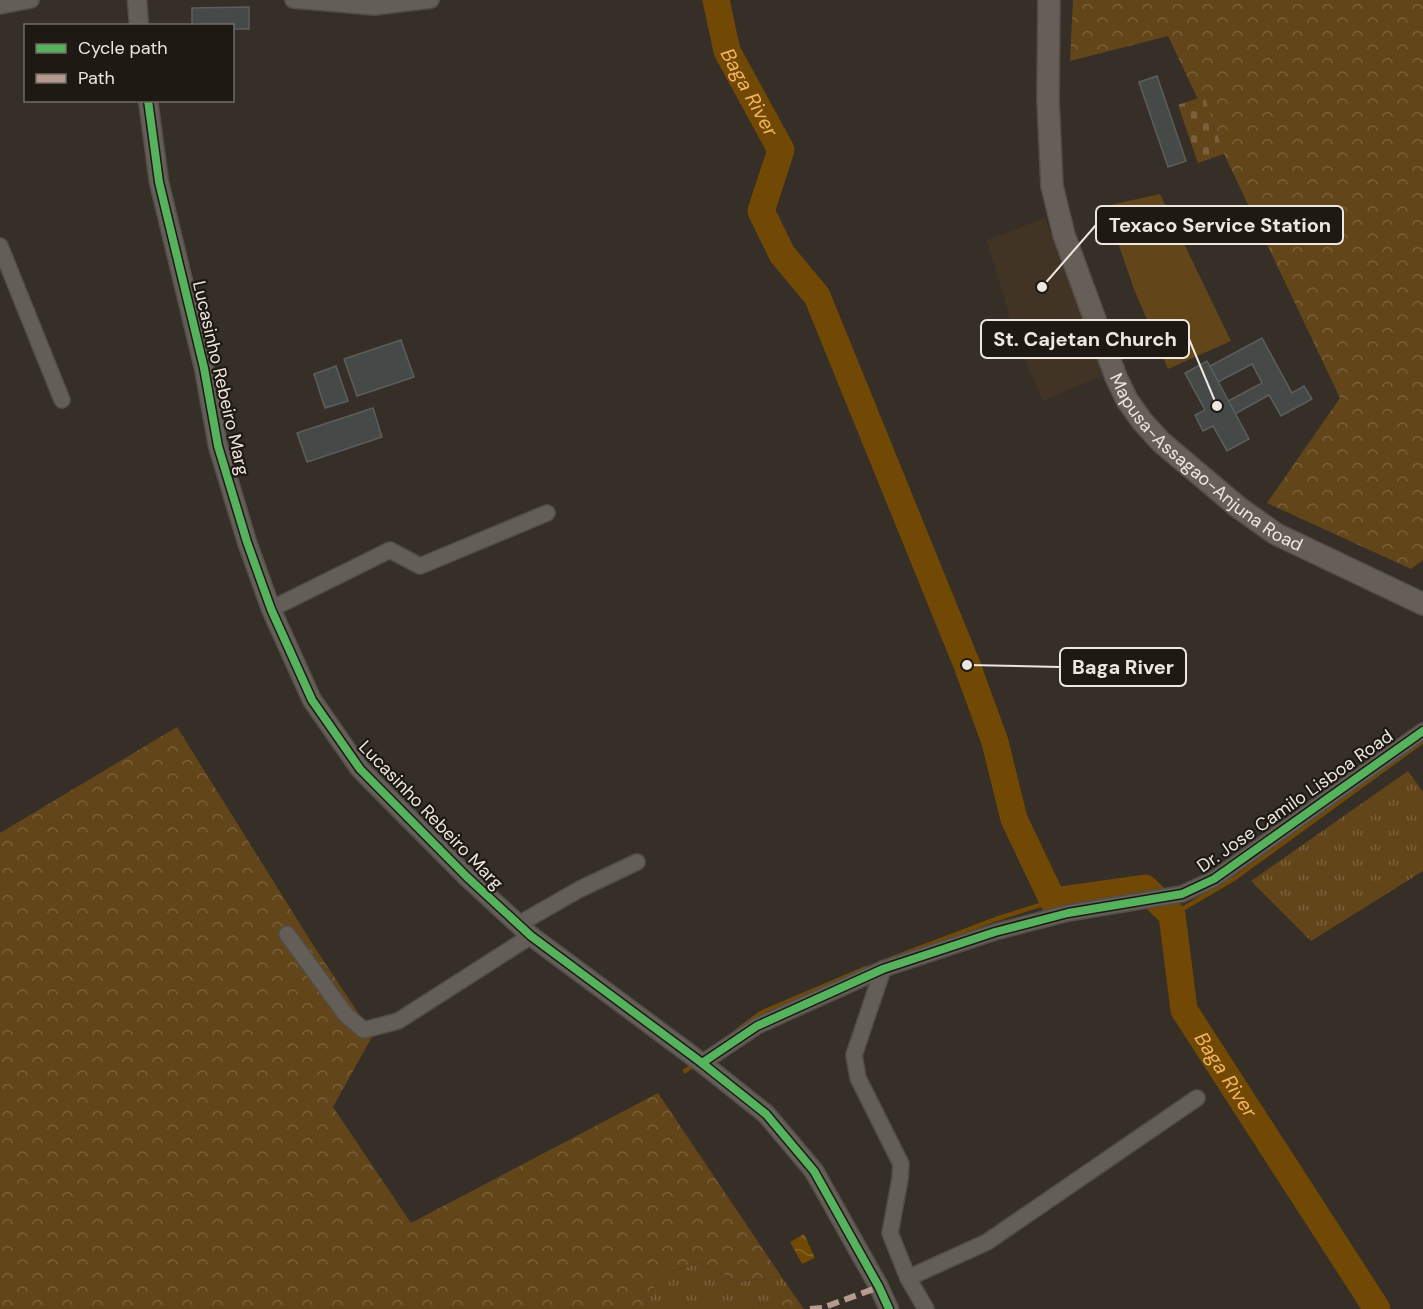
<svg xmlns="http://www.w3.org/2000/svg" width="1423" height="1309" font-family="'DM Sans',sans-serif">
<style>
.built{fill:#423424}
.grass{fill:url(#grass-tufts)}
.forest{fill:url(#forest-crowns)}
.cemetery{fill:url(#cemetery-stones)}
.garden{fill:#63451a}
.water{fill:url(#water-waves)}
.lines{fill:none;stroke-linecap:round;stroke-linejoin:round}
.stream{stroke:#714904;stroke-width:4.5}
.river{stroke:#714904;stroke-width:27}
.building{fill:#454a49;stroke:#5d5e5c;stroke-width:1.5}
.minor-casing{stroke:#524d47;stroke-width:18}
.tertiary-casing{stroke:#524d47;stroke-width:21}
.secondary-casing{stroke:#524d47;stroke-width:24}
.minor{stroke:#635e58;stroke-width:15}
.tertiary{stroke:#635e58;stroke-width:18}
.secondary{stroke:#655f58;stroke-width:21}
.quiet{stroke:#b69a8f;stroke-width:6;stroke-dasharray:12 6;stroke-linecap:butt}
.cycleway-casing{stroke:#1e1913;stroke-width:11}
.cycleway{stroke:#56b35d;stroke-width:8}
.labels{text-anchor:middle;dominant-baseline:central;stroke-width:4.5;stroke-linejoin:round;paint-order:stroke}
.street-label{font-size:18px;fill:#eee7df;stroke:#1e1913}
.water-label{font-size:20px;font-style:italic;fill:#f4b45e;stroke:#1e1913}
.leader{fill:none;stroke:#eee7df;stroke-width:2}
.callout-dot{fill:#eee7df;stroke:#1e1913;stroke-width:2}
.callout{fill:#1e1913;stroke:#eee7df;stroke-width:2}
.callout-label{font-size:20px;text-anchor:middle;font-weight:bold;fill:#eee7df}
</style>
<defs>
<pattern id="grass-tufts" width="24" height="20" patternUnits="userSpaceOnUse" patternTransform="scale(1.5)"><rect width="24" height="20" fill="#63451a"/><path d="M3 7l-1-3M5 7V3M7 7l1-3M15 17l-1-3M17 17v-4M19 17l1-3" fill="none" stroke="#7a603b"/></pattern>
<pattern id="forest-crowns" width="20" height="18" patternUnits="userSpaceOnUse" patternTransform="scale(1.5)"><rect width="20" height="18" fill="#63451a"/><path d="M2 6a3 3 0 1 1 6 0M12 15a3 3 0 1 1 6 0" fill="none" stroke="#7a603b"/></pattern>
<pattern id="cemetery-stones" width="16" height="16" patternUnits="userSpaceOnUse" patternTransform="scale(1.5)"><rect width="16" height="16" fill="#63451a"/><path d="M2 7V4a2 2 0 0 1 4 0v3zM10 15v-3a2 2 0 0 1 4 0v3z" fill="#7a603b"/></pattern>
<pattern id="water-waves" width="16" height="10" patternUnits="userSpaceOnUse" patternTransform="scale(1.5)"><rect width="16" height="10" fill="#714904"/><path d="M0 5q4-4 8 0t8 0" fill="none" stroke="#866328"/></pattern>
</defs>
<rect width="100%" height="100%" fill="#352f28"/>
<polygon class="built" points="1045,218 1103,375 1043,401 1016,340 987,240"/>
<g class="grass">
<polygon points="1408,771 1423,792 1423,871 1311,941 1251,881"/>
<polygon points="700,1263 738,1282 781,1276 794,1295 751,1309 645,1309 659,1275"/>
</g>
<g class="forest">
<polygon points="1073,0 1423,0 1423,560 1411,569 1267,503 1340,398 1168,36 1070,61"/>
<polygon points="177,727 315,948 373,1035 333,1107 411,1223 658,1093 781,1276 738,1282 700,1263 659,1275 645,1309 0,1309 0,833"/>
<polygon points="794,1295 804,1309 751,1309"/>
</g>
<polygon class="cemetery" points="1204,96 1224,154 1198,163 1178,105"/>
<polygon class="garden" points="1160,194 1231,341 1168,369 1134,289 1105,206"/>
<polygon class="water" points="804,1234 815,1258 802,1264 790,1242"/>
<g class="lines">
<g class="stream">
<polyline points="1172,915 1235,878 1423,741"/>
<polyline points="885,961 996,919 1053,901"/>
<polyline points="739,1029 761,1013 866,968"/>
<polyline points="685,1071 695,1064"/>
</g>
<path class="river" id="s1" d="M716,0L727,51L781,150L761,211L782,254L817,296L967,665L995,742L1014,819L1053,901L1145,888L1172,915L1184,1010L1377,1309"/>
</g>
<g class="building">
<polygon points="249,7 249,29 232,29 232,26 192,26 192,8"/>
<polygon points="1157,76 1186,161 1168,167 1139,82"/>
<polygon points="1262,338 1292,393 1304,386 1312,399 1281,416 1269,395 1235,414 1228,401 1262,383 1252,364 1218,382 1210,366"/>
<polygon points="401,340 414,377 357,396 344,359"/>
<polygon points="1207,361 1249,439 1227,451 1213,426 1203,431 1195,415 1205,410 1185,373"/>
<polygon points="336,366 348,401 325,408 314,374"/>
<polygon points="373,408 382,437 307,462 297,433"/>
</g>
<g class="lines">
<defs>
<g id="minor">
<polyline points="293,0 374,7 431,0"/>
<polyline points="0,6 31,0"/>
<polyline points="0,246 62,400"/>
<polyline points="271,609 390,550 420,566 547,513"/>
<polyline points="519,924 580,889 637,862"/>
<polyline points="287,934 346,1015 364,1030 398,1021 531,936"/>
<polyline points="883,969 854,1055 858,1078 901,1164 900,1179 890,1233 908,1278 926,1309"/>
<polyline points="702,1063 757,1026 883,969 995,932 1068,913 1182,894 1214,879 1423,731"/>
<polyline points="908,1278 987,1242 1197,1098"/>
</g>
<g id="tertiary">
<polyline points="137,0 139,26"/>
<polyline points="148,100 159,182 204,368 218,446 247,542 271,609 312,700 360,769 467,877 531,936 702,1063 766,1114 814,1171 879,1287 889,1309"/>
</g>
<g id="secondary">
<path id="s2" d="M1049,0L1048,100L1052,186L1064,235L1116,377L1127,400L1142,421L1161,442L1238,507L1276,534L1423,604"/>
</g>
</defs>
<use href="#minor" class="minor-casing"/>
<use href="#tertiary" class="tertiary-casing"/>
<use href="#secondary" class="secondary-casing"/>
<use href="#minor" class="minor"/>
<use href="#tertiary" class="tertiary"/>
<use href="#secondary" class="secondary"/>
<polyline class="quiet" points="810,1309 822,1308 879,1287"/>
<defs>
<g id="cycleway">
<polyline points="148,100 159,182 204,368 218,446 247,542 271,609 312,700 360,769 467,877 531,936 702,1063 766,1114 814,1171 879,1287 889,1309"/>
<polyline points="702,1063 757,1026 883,969 995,932 1068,913 1182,894 1214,879 1423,731"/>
</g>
</defs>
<use href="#cycleway" class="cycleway-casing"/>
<use href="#cycleway" class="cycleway"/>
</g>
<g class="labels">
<g class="street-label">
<text transform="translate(221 378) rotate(77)">Lucasinho Rebeiro Marg</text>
<text stroke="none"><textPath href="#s2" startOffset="514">Mapusa-Assagao-Anjuna Road</textPath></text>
<text transform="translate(1295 801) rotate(-35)">Dr. Jose Camilo Lisboa Road</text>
<text transform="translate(431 815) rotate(46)">Lucasinho Rebeiro Marg</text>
</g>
<g class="water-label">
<text stroke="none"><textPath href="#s1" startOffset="99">Baga River</textPath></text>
<text stroke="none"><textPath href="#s1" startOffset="1286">Baga River</textPath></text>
</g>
</g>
<path class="leader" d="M1042 287L1096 225M1217 406L1189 339M967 665L1060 667"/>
<g class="callout-dot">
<circle cx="1042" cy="287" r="6"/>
<circle cx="1217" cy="406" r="6"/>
<circle cx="967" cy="665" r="6"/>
</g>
<g class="callout">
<rect x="1096" y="206" width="247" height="38" rx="6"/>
<rect x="981" y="320" width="208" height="38" rx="6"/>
<rect x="1060" y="648" width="126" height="38" rx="6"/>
</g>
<g class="callout-label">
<text x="1220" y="232">Texaco Service Station</text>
<text x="1085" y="346">St. Cajetan Church</text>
<text x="1123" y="674">Baga River</text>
</g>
<rect x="24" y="24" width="210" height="78" fill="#1e1913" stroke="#716b65" stroke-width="1.5"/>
<rect x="36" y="44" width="30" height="9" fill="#56b35d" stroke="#716b65" stroke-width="1.5"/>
<text x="78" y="54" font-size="18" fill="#eee7df">Cycle path</text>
<rect x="36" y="74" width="30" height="9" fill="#b69a8f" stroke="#716b65" stroke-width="1.5"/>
<text x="78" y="84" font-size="18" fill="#eee7df">Path</text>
</svg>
